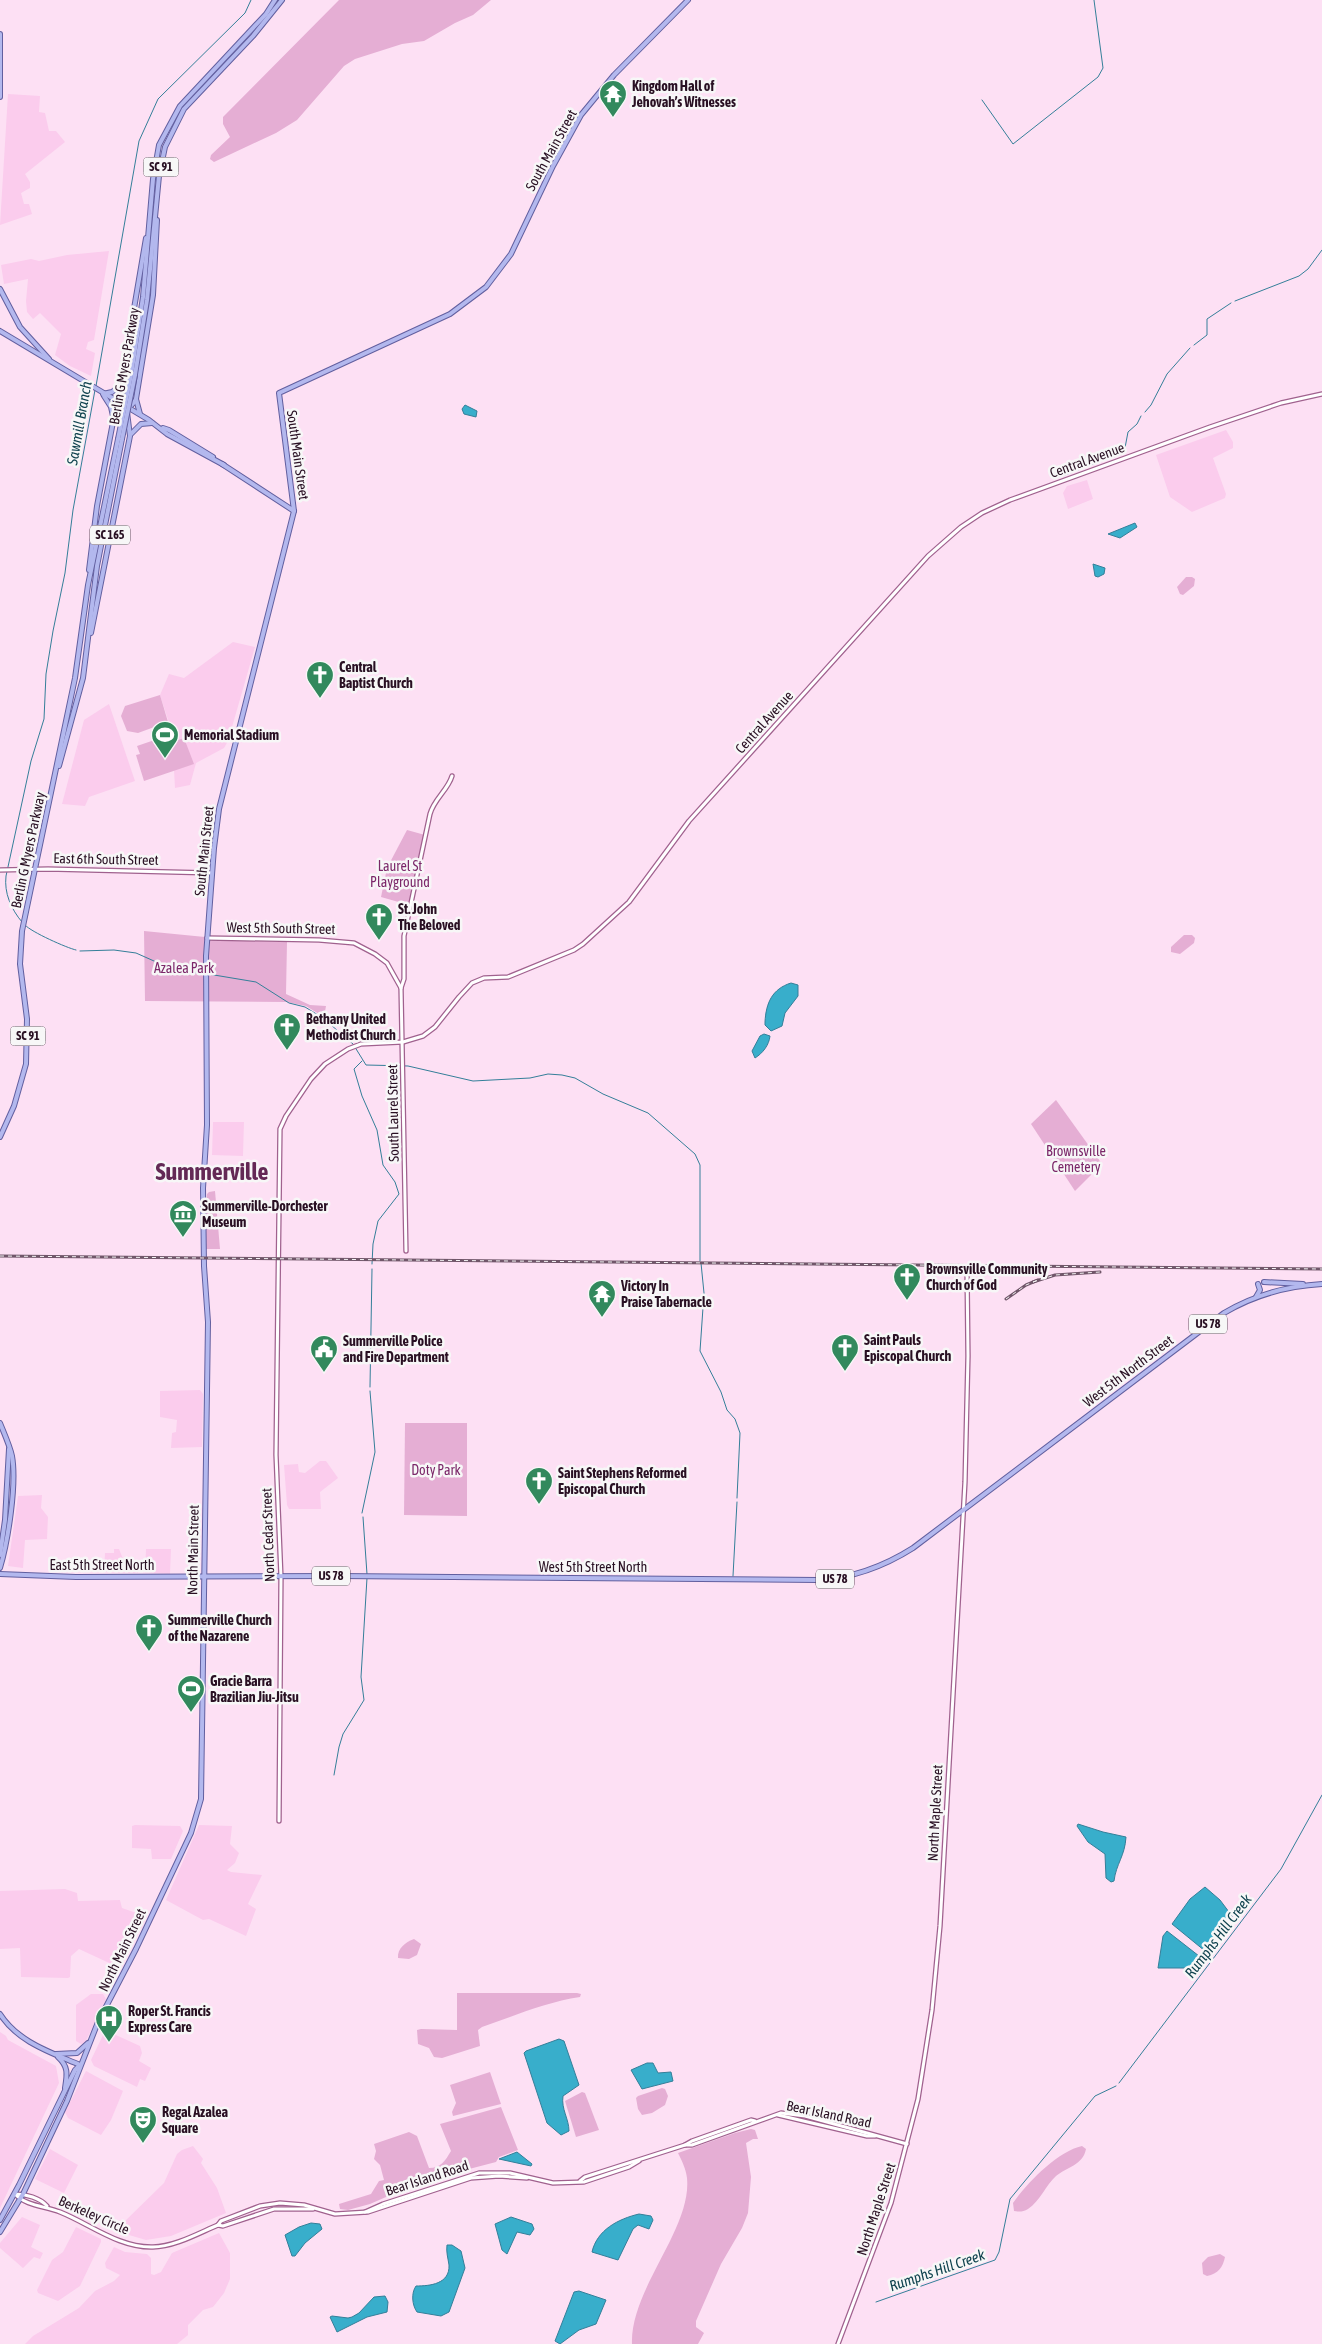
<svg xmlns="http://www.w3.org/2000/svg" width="1322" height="2344" font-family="'Asap Condensed',sans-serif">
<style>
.built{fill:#fbcced}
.green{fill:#e5aed4}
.water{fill:#38aecb;stroke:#347f99}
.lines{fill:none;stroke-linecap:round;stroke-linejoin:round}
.stream{stroke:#347f99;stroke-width:1}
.minor-casing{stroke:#a0618e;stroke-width:5.5}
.major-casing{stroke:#625f9f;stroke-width:6}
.minor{stroke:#fff;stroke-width:3}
.major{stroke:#b3b8ee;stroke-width:4}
.rail-casing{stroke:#705669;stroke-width:3}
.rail{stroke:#f7f7f7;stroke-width:1;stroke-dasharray:4;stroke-linecap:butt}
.major-bridge-casing{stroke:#625f9f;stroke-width:6;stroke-linecap:butt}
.major-bridge{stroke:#b3b8ee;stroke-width:4}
.labels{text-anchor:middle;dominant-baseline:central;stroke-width:5;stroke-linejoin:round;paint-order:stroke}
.shield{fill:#f7f7f7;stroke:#675563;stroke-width:1}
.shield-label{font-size:12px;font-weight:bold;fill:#291023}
.poi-label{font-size:14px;font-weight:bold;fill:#291023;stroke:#f7f7f7;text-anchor:start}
.street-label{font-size:14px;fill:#291023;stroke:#f7f7f7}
.park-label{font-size:14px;fill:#7b2769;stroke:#f7f7f7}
.water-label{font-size:15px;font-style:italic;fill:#10434f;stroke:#f7f7f7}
.town-label{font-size:24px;font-weight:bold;fill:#632955;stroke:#f7f7f7}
</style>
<rect width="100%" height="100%" fill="#fde0f4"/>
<g class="built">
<polygon points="8,94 40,96 39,112 45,113 49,131 56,131 65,142 25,174 30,182 30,188 21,193 24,204 29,204 32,214 0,225"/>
<polygon points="109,251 94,340 88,342 86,349 95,353 91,376 70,366 55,355 61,334 40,313 33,319 27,312 26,301 28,279 4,284 1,265 31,259 39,261 67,255"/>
<polygon points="1226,430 1233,442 1233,448 1213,458 1226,494 1225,498 1192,512 1170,497 1156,455"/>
<polygon points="1087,480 1093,499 1068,509 1063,493 1067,486"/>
<polygon points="233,642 255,647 228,741 224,748 196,763 190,785 175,788 174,770 193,764 175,741 160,695 169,674 184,678"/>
<polygon points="109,704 135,781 89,797 85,806 62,804 84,720"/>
<polygon points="213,1122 244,1122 243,1156 212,1155"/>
<polygon points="200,1390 203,1394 202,1447 171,1448 172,1433 176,1432 177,1420 160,1417 160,1391"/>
<polygon points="320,1461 326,1461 338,1478 320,1492 321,1509 289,1509 287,1505 284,1465 298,1464 299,1472 305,1473"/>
<polygon points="42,1495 41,1508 48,1517 47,1539 25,1540 23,1568 8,1566 18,1496"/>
<polygon points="114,1549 119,1549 123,1559 138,1560 138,1573 104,1572 105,1553 114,1553"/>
<polygon points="146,1549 171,1549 170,1574 145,1573"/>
<polygon points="135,1825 180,1826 183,1831 171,1859 152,1859 151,1849 132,1848 132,1826"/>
<polygon points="199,1825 232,1826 230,1844 239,1853 235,1863 227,1870 231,1872 262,1875 248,1904 256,1909 246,1936 209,1919 203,1920 166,1900"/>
<polygon points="65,1889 77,1893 78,1901 120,1900 122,1908 145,1916 145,1920 120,1968 79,1949 71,1956 70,1977 68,1978 21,1977 20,1948 0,1949 0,1891"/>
<polygon points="91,1994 103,1994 106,1999 85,2043 81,2044 76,2041 76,2005"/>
<polygon points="107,2031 140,2046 142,2053 139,2061 151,2068 145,2081 140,2079 137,2087 94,2066 91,2060 104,2033"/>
<polygon points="0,2032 6,2036 8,2040 56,2066 59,2083 0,2208"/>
<polygon points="86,2071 123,2091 111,2120 101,2135 68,2118 65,2112"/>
<polygon points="193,2146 203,2159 201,2163 217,2188 226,2213 171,2236 146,2240 122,2233 121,2225 164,2183 177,2154 182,2150"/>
<polygon points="50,2149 78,2165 64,2193 35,2179"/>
<polygon points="22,2217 40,2225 31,2247 43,2253 40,2259 34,2257 23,2268 0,2248 0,2243"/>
<polygon points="76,2227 101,2239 101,2242 80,2286 58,2301 38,2293 37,2290 52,2260 63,2252"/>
<polygon points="219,2233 230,2253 230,2279 224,2293 213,2307 203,2310 188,2325 188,2335 177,2344 25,2344 33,2336 79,2308 95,2291 114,2281 120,2275 106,2268 105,2263 114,2247 125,2252 147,2254 151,2258 151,2274 154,2275 161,2272 172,2253"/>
</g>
<g class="green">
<polygon points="339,0 491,0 473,15 455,23 424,41 402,44 355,59 344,66 297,120 276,133 214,162 210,159 211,155 230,137 223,124 223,117"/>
<polygon points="1186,577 1192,577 1195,579 1194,586 1183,595 1180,594 1177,587"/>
<polygon points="160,695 168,722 138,733 127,731 121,716 125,706"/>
<polygon points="172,734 175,741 184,738 194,764 144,781 136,755 140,754 137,746"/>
<polygon points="407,830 425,835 409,905 381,897 387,868"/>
<polygon points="144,931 205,937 205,942 213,940 287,942 286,994 310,1005 326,1006 324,1017 306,1006 286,1002 145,1001"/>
<polygon points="1184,935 1192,935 1195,938 1194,943 1180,954 1171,952 1171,947"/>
<polygon points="1056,1100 1102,1164 1075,1191 1031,1124"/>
<polygon points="215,1191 220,1249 204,1249 207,1194 209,1192"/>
<polygon points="405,1423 467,1423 467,1516 404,1515"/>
<path d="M414,1939L421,1944L417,1955L409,1959L398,1958C397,1948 406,1942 414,1939Z"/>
<path d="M457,1993H577L581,1994L580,1997C546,2002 514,2016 482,2027L478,2030L480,2046L442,2058L434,2057L429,2048L418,2044L417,2030L421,2029L457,2030Z"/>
<polygon points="490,2072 501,2104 453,2116 452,2112 456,2103 450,2085"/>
<polygon points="662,2088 665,2089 668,2096 665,2105 652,2113 642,2115 638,2109 636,2098 638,2096"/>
<polygon points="582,2092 585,2093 599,2130 576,2137 565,2101"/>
<path d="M501,2107L518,2150L499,2157L496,2162L450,2174L433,2183L402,2190L370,2204L348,2210L340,2209L339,2204L371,2194L379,2181L384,2180L380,2165L374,2159L376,2151L374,2144L409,2132L417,2136L429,2168C441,2168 445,2161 451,2151L440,2124Z"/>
<path d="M751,2129L755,2130L758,2139H753L746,2143L751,2177L748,2213L742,2228L721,2264L696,2321V2327L704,2333L698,2344H632C630,2289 692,2229 687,2178C686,2169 682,2161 678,2153L735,2133Z"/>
<path d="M1082,2146L1086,2149C1083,2165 1067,2167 1056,2176C1046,2185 1040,2201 1028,2209C1023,2212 1019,2212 1014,2211L1013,2203C1027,2183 1058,2151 1082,2146Z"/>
<path d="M1220,2254L1225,2257C1223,2267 1218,2274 1207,2276L1203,2274L1202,2263L1208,2257Z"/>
</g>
<g class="water">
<polygon points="465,405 477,411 476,417 464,414 462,409"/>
<polygon points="1135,523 1137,527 1120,538 1108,534"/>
<polygon points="1093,564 1105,568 1104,574 1098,577 1095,576"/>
<path d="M791,983L798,985V996L785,1013L782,1026L771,1031L765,1025V1022C766,1003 772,989 791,983Z"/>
<path d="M764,1034L770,1036C769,1045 763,1053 755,1058L752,1051L760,1036Z"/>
<path d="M1078,1824L1103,1832L1126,1837C1125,1856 1116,1864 1114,1881L1111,1882L1106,1878L1105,1854L1088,1842L1077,1826Z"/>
<polygon points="1205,1887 1220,1900 1232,1916 1232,1919 1205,1951 1172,1924 1190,1899"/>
<polygon points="1167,1931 1199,1956 1190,1968 1158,1968 1163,1936"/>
<path d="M559,2039L564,2041L579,2085L563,2096C561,2109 569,2119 569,2131L561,2135L547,2123L524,2053L526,2051Z"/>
<polygon points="647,2063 653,2063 658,2073 671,2072 673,2081 642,2089 631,2070"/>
<polygon points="517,2152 532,2164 531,2166 499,2159"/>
<path d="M639,2214L651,2216L653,2220L649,2229L638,2225L633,2229L618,2260L592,2252C597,2230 618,2219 639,2214Z"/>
<polygon points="511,2217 532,2224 534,2229 530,2235 517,2232 507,2254 502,2250 495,2224"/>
<polygon points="311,2223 320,2224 322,2229 305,2243 295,2256 292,2256 285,2235 299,2227"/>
<path d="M447,2245H452L461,2251L465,2268L449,2312L441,2316L417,2312C412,2305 411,2293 416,2286C430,2286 450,2284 449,2265C448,2258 446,2252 447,2245Z"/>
<polygon points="579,2291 606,2300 596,2324 579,2330 560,2344 555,2341 574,2292"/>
<polygon points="385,2296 388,2302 387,2312 367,2317 337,2332 330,2317 332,2316 348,2318 352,2317 359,2313 374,2297"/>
</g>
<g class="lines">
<g class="stream">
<polyline points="982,100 1013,144 1098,77 1103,68 1094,0"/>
<polyline points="1235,301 1299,276 1308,269 1322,250"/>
<polyline points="1194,345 1207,335 1207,319 1231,303"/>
<polyline points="96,386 139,141 158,99 245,13 251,0"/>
<polyline points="1145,412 1151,405 1167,374 1190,348"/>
<polyline points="1111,458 1124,453 1128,432 1137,424 1141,416"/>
<polyline points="1065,475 1096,463"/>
<path d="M22,922C11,909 4,893 6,876L31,761L44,719L46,674L53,631L65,573L73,510L95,390"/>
<path d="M25,925C31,932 67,948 76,950"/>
<polyline points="80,951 114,950 136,953 154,961 170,972 203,973"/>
<polyline points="208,974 256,982 289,1003 305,1007 323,1018 353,1044 366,1065 408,1066 473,1081 530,1078 548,1074 562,1075 575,1078 603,1094 648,1113 695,1154 700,1165 700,1261"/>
<polyline points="362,1061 354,1069 362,1096 377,1130 383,1165 395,1182 399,1194 378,1221 373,1244 372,1264"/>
<polyline points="701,1263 704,1293 700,1351 721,1392 727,1410 735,1419 740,1433 737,1498"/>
<polyline points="370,1387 372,1269"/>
<polyline points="362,1513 375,1452 370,1391"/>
<polyline points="363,1517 367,1574"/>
<polyline points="733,1576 737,1502"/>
<polyline points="334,1775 339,1747 343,1734 364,1700 361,1677 367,1578"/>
<polyline points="1119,2083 1281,1869 1322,1795"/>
<polyline points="876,2302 995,2260 999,2252 1010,2199 1095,2096 1116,2086"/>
</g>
<defs>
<g id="minor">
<polyline points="0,870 48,869 212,873"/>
<polyline points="207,938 319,940 354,943 375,954 387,963 401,988"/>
<path d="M406,1251L401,988L404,979V936L430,814C434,799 448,790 452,776"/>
<polyline points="279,1821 281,1577 276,1455 280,1129 286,1116 311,1079 325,1064 348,1049 361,1044 403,1042 423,1036 435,1027 459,997 472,983 484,978 508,977 574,950 583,944 629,902 689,821 928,556 961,527 982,513 1010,500 1210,427 1281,403 1322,394"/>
<polyline points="778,2115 867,2136 875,2136"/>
<polyline points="685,2145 692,2145 781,2113 805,2116 907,2144"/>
<polyline points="580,2181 585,2177 685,2145 692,2141 751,2120 755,2121"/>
<path d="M15,2194C26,2206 45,2206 60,2212C90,2224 119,2248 153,2247C174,2247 199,2233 218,2225L223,2226L274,2209H313"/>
<path d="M15,2194C26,2194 40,2198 47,2206"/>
<polyline points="365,2212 383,2204 479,2173 510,2173 553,2183 584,2182 629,2167 639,2161"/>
<polyline points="218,2225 221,2221 260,2206 280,2203 304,2205 335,2214 368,2212 471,2178 499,2176 527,2178"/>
<polyline points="838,2344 891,2203 918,2099 932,2010 940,1926 965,1482 968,1356 967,1269"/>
</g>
<g id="major">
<polyline points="0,34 0,97"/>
<polyline points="0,289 20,327 49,359"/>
<polyline points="0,331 149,420 167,434 224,465"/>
<polyline points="131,375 143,297 153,179 159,145 180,106 266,14 275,0"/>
<polyline points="135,375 147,300 159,176 165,147 184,109 253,36 282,0"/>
<polyline points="121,385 121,396 125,406"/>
<polyline points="103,394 112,392 121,385 146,238"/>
<polyline points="104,396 111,407 113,416"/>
<polyline points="140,414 136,399 153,295 157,220"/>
<polyline points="163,428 169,430 213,457"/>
<polyline points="131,434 141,424 152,423"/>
<polyline points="222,464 294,511"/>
<path d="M89,570L97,506L113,422C118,405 130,412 136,399"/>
<polyline points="91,633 130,436 127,412"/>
<polyline points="59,766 83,678 97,566 122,439"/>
<polyline points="0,1137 14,1106 26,1064 27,1019 20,964 22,931 75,678 88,585 118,439"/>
<polyline points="1264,1282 1303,1284"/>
<polyline points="1256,1297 1260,1290 1258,1284"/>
<path d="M0,1423C4,1433 10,1446 12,1456C17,1484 8,1541 0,1568"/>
<polyline points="0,1555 5,1520 9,1449"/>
<path d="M0,1574L76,1577L340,1576L818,1580C853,1578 883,1567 913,1548L1224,1313C1254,1295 1287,1286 1322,1284"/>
<path d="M0,2014C18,2042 50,2052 80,2065"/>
<polyline points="56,2054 77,2053 88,2043"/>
<path d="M58,2057C69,2067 67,2075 65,2088"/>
<polyline points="0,2220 19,2185 75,2070 80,2065"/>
<polyline points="0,2232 23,2194 67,2101 98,2022 136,1949 191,1833 201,1799 208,1322 204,1266 203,1188 207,1125 206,956 214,848 219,809 294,511 279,393 450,314 486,287 511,254 553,166 581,115 614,75 688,0"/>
</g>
</defs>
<use href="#minor" class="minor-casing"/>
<use href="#major" class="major-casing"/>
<use href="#minor" class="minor"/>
<use href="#major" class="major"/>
<defs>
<g id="rail">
<polyline points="0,1256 1322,1269"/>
<polyline points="1033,1282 1055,1275 1100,1272"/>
<polyline points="1006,1299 1026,1285 1038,1280"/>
</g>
</defs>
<use href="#rail" class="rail-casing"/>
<use href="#rail" class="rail"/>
<defs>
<g id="major-bridge">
<polyline points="118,439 131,375"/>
<polyline points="122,439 135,375"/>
</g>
</defs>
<use href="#major-bridge" class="major-bridge-casing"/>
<use href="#major-bridge" class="major-bridge"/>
</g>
<defs>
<symbol id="temple-pin" viewBox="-11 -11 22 30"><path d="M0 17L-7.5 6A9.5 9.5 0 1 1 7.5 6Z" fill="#32895d" stroke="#f7f7f7"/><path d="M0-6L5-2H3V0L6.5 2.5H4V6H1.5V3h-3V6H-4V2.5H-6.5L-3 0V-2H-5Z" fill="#fff"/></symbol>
<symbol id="church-pin" viewBox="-11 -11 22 30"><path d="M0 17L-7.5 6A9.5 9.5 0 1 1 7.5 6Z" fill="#32895d" stroke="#f7f7f7"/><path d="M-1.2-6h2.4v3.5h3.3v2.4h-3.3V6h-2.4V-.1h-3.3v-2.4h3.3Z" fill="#fff"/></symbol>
<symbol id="stadium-pin" viewBox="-11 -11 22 30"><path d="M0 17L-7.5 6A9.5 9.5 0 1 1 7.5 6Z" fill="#32895d" stroke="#f7f7f7"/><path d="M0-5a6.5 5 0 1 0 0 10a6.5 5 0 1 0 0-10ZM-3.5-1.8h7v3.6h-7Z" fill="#fff"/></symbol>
<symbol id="museum-pin" viewBox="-11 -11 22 30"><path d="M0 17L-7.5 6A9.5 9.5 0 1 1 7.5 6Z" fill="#32895d" stroke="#f7f7f7"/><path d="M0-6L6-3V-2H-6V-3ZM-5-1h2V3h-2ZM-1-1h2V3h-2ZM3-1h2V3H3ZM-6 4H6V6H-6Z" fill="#fff"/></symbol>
<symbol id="civic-pin" viewBox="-11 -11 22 30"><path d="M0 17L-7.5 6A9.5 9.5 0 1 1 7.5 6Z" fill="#32895d" stroke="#f7f7f7"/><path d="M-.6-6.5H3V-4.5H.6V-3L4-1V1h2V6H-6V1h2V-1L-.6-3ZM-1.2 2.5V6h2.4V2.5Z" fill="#fff"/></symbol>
<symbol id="hospital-pin" viewBox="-11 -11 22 30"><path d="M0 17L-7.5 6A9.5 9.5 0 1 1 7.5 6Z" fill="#32895d" stroke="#f7f7f7"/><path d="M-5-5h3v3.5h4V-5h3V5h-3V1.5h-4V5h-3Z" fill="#fff"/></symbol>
<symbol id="theatre-pin" viewBox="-11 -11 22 30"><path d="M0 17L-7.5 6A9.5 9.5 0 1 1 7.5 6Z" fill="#32895d" stroke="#f7f7f7"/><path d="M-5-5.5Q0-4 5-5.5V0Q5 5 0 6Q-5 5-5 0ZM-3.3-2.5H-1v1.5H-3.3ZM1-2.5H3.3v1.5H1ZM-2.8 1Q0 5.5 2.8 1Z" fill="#fff"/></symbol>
</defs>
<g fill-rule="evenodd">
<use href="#temple-pin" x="597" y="78" width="32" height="43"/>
<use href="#church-pin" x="304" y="659" width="32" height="43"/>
<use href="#stadium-pin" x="149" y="719" width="32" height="43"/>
<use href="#church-pin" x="363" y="901" width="32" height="43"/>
<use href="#church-pin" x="271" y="1011" width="32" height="43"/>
<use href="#museum-pin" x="167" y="1198" width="32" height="43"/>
<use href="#church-pin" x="891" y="1261" width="32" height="43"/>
<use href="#temple-pin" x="586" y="1278" width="32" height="43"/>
<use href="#church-pin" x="829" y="1332" width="32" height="43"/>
<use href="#civic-pin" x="308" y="1333" width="32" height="43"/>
<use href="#church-pin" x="523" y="1465" width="32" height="43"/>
<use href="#church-pin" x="133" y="1612" width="32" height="43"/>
<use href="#stadium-pin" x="175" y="1673" width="32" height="43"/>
<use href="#hospital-pin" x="93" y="2003" width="32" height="43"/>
<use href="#theatre-pin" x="127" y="2104" width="32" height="43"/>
</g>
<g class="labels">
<g class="shield">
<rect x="143.5" y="157.5" width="35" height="19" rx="4"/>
<rect x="90" y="525.5" width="40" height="19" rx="4"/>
<rect x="10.5" y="1026.5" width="35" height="19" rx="4"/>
<rect x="1189" y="1314.5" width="38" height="19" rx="4"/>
<rect x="312" y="1566.5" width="38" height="19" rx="4"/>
<rect x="816" y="1569.5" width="38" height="19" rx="4"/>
</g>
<g class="shield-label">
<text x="161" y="167">SC 91</text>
<text x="110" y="535">SC 165</text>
<text x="28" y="1036">SC 91</text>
<text x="1208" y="1324">US 78</text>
<text x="331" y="1576">US 78</text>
<text x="835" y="1579">US 78</text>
</g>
<g class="poi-label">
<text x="632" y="86">Kingdom Hall of<tspan x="632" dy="16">Jehovah’s Witnesses</tspan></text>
<text x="339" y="667">Central<tspan x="339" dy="16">Baptist Church</tspan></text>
<text x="184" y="735">Memorial Stadium</text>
<text x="398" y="909">St. John<tspan x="398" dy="16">The Beloved</tspan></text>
<text x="306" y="1019">Bethany United<tspan x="306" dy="16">Methodist Church</tspan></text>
<text x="202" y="1206">Summerville-Dorchester<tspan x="202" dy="16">Museum</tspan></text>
<text x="926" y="1269">Brownsville Community<tspan x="926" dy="16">Church of God</tspan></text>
<text x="621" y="1286">Victory In<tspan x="621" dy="16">Praise Tabernacle</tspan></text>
<text x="864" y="1340">Saint Pauls<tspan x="864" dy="16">Episcopal Church</tspan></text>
<text x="343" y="1341">Summerville Police<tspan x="343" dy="16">and Fire Department</tspan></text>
<text x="558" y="1473">Saint Stephens Reformed<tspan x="558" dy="16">Episcopal Church</tspan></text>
<text x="168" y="1620">Summerville Church<tspan x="168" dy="16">of the Nazarene</tspan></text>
<text x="210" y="1681">Gracie Barra<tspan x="210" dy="16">Brazilian Jiu-Jitsu</tspan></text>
<text x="128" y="2011">Roper St. Francis<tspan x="128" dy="16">Express Care</tspan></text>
<text x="162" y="2112">Regal Azalea<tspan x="162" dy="16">Square</tspan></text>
</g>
<g class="street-label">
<text transform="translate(551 150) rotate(-61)">South Main Street</text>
<text transform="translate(124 366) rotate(-80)">Berlin G Myers Parkway</text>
<text transform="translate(298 455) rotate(82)">South Main Street</text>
<text transform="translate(1087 460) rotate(-20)">Central Avenue</text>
<text transform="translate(764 722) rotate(-48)">Central Avenue</text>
<text transform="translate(28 850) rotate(-78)">Berlin G Myers Parkway</text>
<text transform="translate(204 851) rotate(-84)">South Main Street</text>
<text transform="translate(106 859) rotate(1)">East 6th South Street</text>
<text transform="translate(281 928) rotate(1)">West 5th South Street</text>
<text transform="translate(393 1113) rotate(-91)">South Laurel Street</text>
<text transform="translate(1128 1371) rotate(-37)">West 5th North Street</text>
<text transform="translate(268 1535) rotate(-92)">North Cedar Street</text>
<text transform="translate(193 1550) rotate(-89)">North Main Street</text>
<text x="102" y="1565">East 5th Street North</text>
<text x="593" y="1567">West 5th Street North</text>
<text transform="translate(935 1813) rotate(-87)">North Maple Street</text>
<text transform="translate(122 1950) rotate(-64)">North Main Street</text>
<text transform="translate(829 2114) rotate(12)">Bear Island Road</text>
<text transform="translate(427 2178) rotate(-18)">Bear Island Road</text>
<text transform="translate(876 2209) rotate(-72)">North Maple Street</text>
<text transform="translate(94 2215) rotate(24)">Berkeley Circle</text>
</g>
<g class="park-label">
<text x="400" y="866">Laurel St<tspan x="400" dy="16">Playground</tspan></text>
<text x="184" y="968">Azalea Park</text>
<text x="1076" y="1151">Brownsville<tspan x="1076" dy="16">Cemetery</tspan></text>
<text x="436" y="1470">Doty Park</text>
</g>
<g class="water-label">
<text transform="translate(79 423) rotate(-80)">Sawmill Branch</text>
<text transform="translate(1218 1936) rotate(-53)">Rumphs Hill Creek</text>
<text transform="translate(937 2270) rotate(-19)">Rumphs Hill Creek</text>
</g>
<g class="town-label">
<text x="212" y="1171">Summerville</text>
</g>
</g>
</svg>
